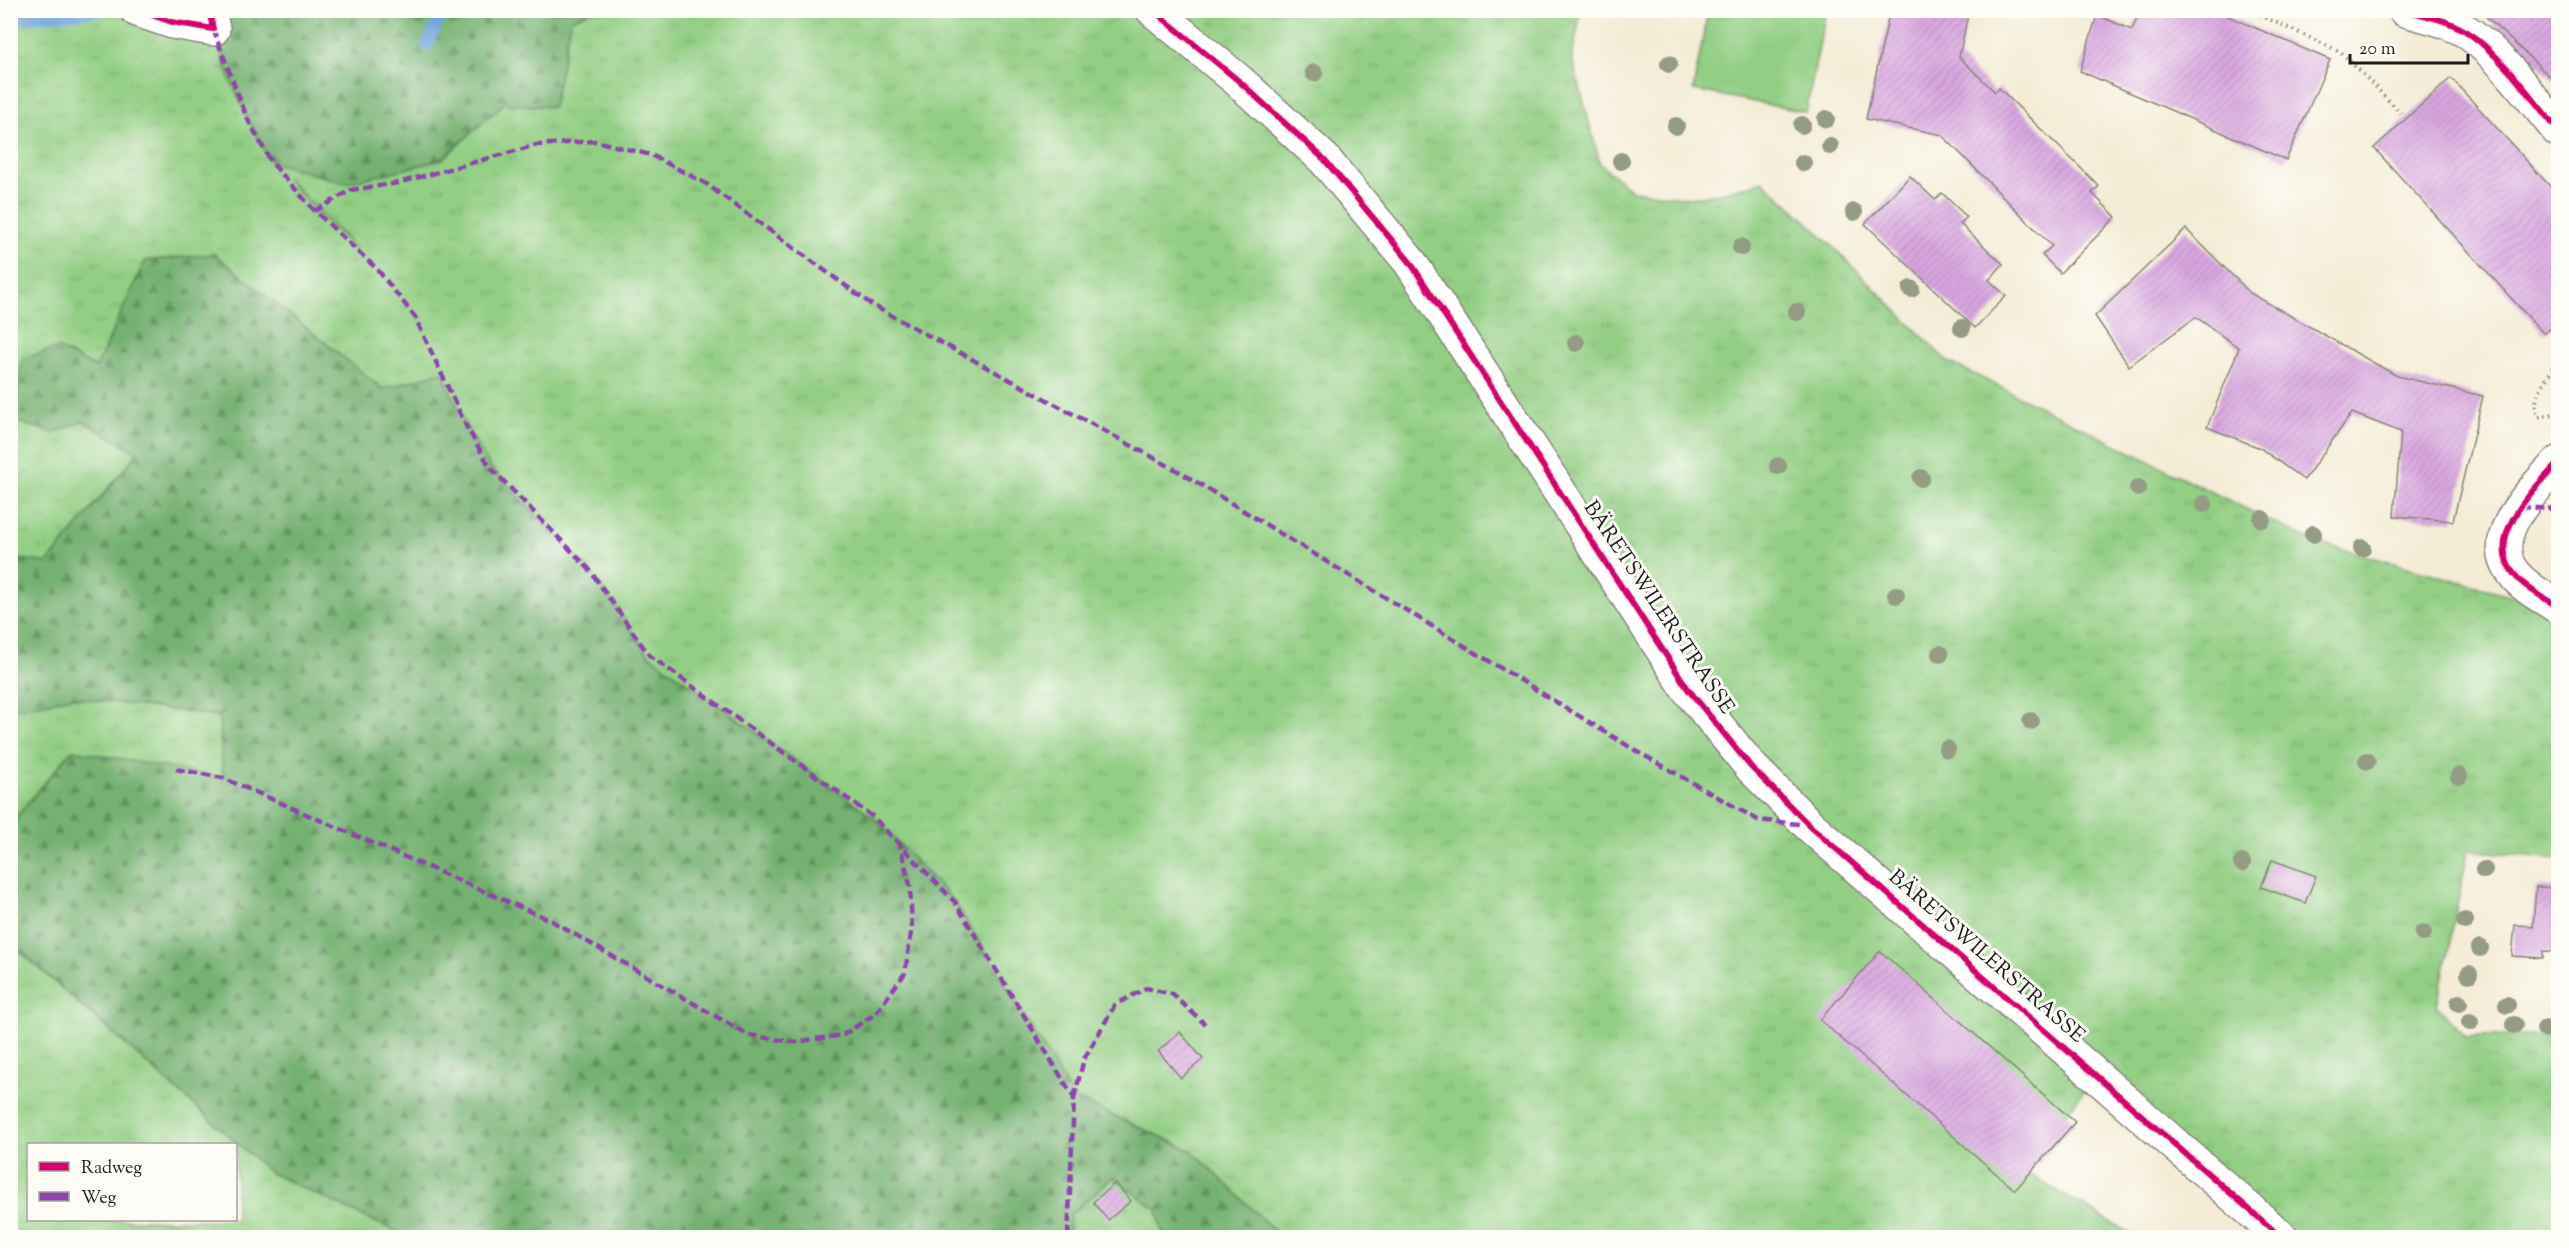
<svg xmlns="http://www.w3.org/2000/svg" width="2569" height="1248" font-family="'Sorts Mill Goudy',serif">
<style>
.grass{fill:url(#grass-tufts);stroke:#577550;stroke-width:1.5;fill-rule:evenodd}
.forest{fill:url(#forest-firs);stroke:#486646;stroke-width:1.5}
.pitch{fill:#92ce83;stroke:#577550;stroke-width:1.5}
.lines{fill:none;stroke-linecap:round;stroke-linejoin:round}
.stream{stroke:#72a5de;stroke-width:12}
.building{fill:url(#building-hatch)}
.minor-casing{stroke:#888479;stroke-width:36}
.tertiary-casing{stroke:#888479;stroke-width:36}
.path{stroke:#888479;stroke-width:4;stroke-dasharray:1.5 4.5;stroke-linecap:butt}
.minor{stroke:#fff;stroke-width:33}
.tertiary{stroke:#fff;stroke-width:33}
.quiet{stroke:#8e44ad;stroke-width:4.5;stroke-dasharray:9 4.5;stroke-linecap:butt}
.cycleway-casing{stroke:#fdfcf7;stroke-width:10}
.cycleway{stroke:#d6006c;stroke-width:6}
.tree{fill:#949c84}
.labels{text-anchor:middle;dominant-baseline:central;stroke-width:6;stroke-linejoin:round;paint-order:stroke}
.street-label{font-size:21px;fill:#1c1c1c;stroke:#fdfcf7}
</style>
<defs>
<pattern id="grass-tufts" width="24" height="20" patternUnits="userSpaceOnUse" patternTransform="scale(1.5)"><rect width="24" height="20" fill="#92ce83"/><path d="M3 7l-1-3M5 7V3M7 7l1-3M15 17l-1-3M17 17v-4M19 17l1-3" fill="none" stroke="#7db071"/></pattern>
<pattern id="forest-firs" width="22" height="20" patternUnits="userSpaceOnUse" patternTransform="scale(1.5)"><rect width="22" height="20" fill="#75b171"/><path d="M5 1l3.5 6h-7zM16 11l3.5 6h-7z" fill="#5f8f5c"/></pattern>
<pattern id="building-hatch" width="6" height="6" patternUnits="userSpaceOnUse" patternTransform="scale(1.5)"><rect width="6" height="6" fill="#d9a6e0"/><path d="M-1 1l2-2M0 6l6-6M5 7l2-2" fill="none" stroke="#ba8ec0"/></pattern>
</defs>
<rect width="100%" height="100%" fill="#fdfcf7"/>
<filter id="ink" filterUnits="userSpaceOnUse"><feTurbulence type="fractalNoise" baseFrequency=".0167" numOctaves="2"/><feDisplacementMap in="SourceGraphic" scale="12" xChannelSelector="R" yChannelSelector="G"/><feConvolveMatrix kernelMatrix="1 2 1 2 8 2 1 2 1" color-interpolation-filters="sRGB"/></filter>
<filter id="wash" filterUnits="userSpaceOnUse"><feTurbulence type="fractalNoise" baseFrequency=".008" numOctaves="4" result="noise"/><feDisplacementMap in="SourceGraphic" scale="24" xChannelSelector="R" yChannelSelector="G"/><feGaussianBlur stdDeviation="1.35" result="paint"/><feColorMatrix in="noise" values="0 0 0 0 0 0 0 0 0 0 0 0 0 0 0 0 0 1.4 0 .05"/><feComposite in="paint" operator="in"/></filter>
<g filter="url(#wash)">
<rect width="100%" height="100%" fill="#f4ecd6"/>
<g class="grass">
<path d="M128,11L213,29L247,118L271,162L441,160L503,104L553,107L571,19L591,11H1581L1572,58L1600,164L1633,191L1691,198L1729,191L1763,181L1815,229L1947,361L2309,540L2520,598L2528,587H2558V859L2468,850L2437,1006L2466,1036H2558V1237H2282L2096,1075L2023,1171L2136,1237H1281L1192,1151L1074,1098L955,902L873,817L649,655L589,569L490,467L466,426L442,372L383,389L214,254L145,261L96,368L58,348L15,421L53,433L83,421L138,452L47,563L11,558L10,24ZM286,177L357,250L315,211Z"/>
<polygon points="72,697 219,716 223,778 72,750 11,823 11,710"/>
<path d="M10,943L271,1173L408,1237H11ZM28,1144H236V1220H28Z"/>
<polygon points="1113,1177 1157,1210 1164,1237 1068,1238 1070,1215"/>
</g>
<g class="forest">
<polygon points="11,10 128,11 11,24"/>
<path d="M210,11H591L571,19L553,107L503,104L441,160L346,183L271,162C245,116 219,63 210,11Z"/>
<polygon points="214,254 383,389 442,372 466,426 490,467 589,569 649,655 873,817 955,902 1074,1098 1192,1151 1281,1237 1164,1237 1157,1210 1113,1177 1070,1215 1068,1237 408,1237 271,1173 11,943 11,823 72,750 223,778 219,716 72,697 10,710 11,558 47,563 138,453 83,421 53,433 15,421 22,359 58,348 96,368 145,261"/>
</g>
<polygon class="pitch" points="1708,11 1826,11 1806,112 1693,90"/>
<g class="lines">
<g class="stream">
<polyline points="10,19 102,10"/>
<polyline points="427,45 443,10"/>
</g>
</g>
<g id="blocks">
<g class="building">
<polygon points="1890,10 1969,10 1959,57 1995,92 1999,88 2099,186 2092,193 2116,217 2060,273 2042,255 2052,246 1942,135 1866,119"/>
<polygon points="2140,10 2214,10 2330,60 2286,160 2080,71 2097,15 2132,30"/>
<polygon points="2479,10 2558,10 2558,84"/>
<polygon points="2451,78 2558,195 2558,322 2544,334 2374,148"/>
<polygon points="1910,176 1935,200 1942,193 1967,217 1960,224 2003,264 1989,280 2006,296 1975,328 1865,224"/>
<polygon points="2186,229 2250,293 2397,376 2483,396 2453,521 2394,516 2401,432 2352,413 2304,480 2260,448 2207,427 2239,348 2196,317 2129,366 2095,316"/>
<polygon points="2272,860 2316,876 2305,903 2261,887"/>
<polygon points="2536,887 2558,888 2558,952 2543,951 2543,958 2512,956 2515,925 2533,926"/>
<polygon points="1880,951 2075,1122 2015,1190 1820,1020"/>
<polygon points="1180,1032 1203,1059 1181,1078 1158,1051"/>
<polygon points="1115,1183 1131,1201 1108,1220 1093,1202"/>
</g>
</g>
</g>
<g filter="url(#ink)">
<use href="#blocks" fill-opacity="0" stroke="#888479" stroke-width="1.5"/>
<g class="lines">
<defs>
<g id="minor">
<polyline points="137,10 172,22 213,29 209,10"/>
<path d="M2405,10C2427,16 2452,21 2470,34C2504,59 2531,98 2558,130"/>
<path d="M2558,463C2535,489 2483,536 2514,574C2525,588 2543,597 2558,607"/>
</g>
<polyline id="tertiary" points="1153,10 1240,82 1324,159 1410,262 1688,689 1751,767 1810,826 2282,1238"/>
</defs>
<use href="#minor" class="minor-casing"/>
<use href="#tertiary" class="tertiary-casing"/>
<g class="path">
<polyline points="2249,10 2341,52 2401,113"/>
<polyline points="2552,328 2558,341"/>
<path d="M2558,357C2551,376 2527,399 2539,417L2558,413"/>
</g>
<use href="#minor" class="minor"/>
<use href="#tertiary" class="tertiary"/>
<g class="quiet">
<polyline points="213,29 247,118 271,162 315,211 377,269 415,317 466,426 490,467 589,569 649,655 873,817 955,902 1074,1098 1068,1238"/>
<polyline points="315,211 351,190 398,183 537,145 595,141 651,155 705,183 872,305 1180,472 1638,752 1758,820 1808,825"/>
<polyline points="2521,507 2558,509"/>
<polyline points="176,769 223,778 550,920 748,1035 795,1042 843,1035 875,1014 905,973 912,928 910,885 900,845"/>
<polyline points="1074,1098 1084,1059 1115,1005 1146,988 1172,994 1205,1024"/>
</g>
<defs>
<g id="cycleway">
<polyline points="137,10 172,22 213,29 209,10"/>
<polyline points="1153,10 1240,82 1324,159 1410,262 1688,689 1751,767 1810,826 2282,1238"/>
<path d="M2405,10C2427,16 2452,21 2470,34C2504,59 2531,98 2558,130"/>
<path d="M2558,463C2535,489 2483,536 2514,574C2525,588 2543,597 2558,607"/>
</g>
</defs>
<use href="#cycleway" class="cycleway-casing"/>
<use href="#cycleway" class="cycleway"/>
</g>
<g class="tree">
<circle cx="1669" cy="64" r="9"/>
<circle cx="1314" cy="73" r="9"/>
<circle cx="1826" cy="119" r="9"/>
<circle cx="1802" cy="125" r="9"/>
<circle cx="1676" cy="126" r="9"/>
<circle cx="1830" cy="146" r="9"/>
<circle cx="1621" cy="161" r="9"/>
<circle cx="1803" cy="163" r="9"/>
<circle cx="1854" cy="212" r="9"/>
<circle cx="1741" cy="247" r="9"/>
<circle cx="1911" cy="289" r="9"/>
<circle cx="1797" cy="312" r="9"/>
<circle cx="1962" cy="328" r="9"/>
<circle cx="1576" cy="343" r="9"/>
<circle cx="1778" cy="466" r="9"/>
<circle cx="1921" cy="478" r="9"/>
<circle cx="2138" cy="488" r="9"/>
<circle cx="2204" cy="504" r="9"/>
<circle cx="2262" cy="519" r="9"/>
<circle cx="2313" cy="534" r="9"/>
<circle cx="2362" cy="548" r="9"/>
<circle cx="1896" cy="595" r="9"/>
<circle cx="1940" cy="654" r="9"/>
<circle cx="2031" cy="721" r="9"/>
<circle cx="1947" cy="749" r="9"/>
<circle cx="2367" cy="761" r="9"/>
<circle cx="2459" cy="776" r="9"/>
<circle cx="2242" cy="863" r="9"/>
<circle cx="2484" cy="870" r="9"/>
<circle cx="2465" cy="921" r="9"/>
<circle cx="2423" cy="933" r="9"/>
<circle cx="2480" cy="948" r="9"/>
<circle cx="2469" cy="974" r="9"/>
<circle cx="2459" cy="1003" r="9"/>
<circle cx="2507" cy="1005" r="9"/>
<circle cx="2470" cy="1022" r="9"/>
<circle cx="2514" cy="1025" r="9"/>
<circle cx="2545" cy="1029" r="9"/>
</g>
</g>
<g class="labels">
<g class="street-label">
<text transform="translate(1658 608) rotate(56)">BÄRETSWILERSTRASSE</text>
<text transform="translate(1986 957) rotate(41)">BÄRETSWILERSTRASSE</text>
</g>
</g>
<rect width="2569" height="1248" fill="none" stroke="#fdfcf7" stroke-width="36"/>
<rect x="27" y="1143" width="210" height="78" fill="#fdfcf7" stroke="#a3a29f" stroke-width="1.5"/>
<rect x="39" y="1162" width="30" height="9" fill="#d6006c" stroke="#a3a29f" stroke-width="1.5"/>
<text x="81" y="1173" font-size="18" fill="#1c1c1c">Radweg</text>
<rect x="39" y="1192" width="30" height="9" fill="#8e44ad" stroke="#a3a29f" stroke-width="1.5"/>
<text x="81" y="1203" font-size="18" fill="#1c1c1c">Weg</text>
<path d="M2350 54v9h118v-9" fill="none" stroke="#1c1c1c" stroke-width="3"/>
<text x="2359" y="54" font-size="18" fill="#1c1c1c" stroke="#fdfcf7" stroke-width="4.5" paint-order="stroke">20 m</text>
</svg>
